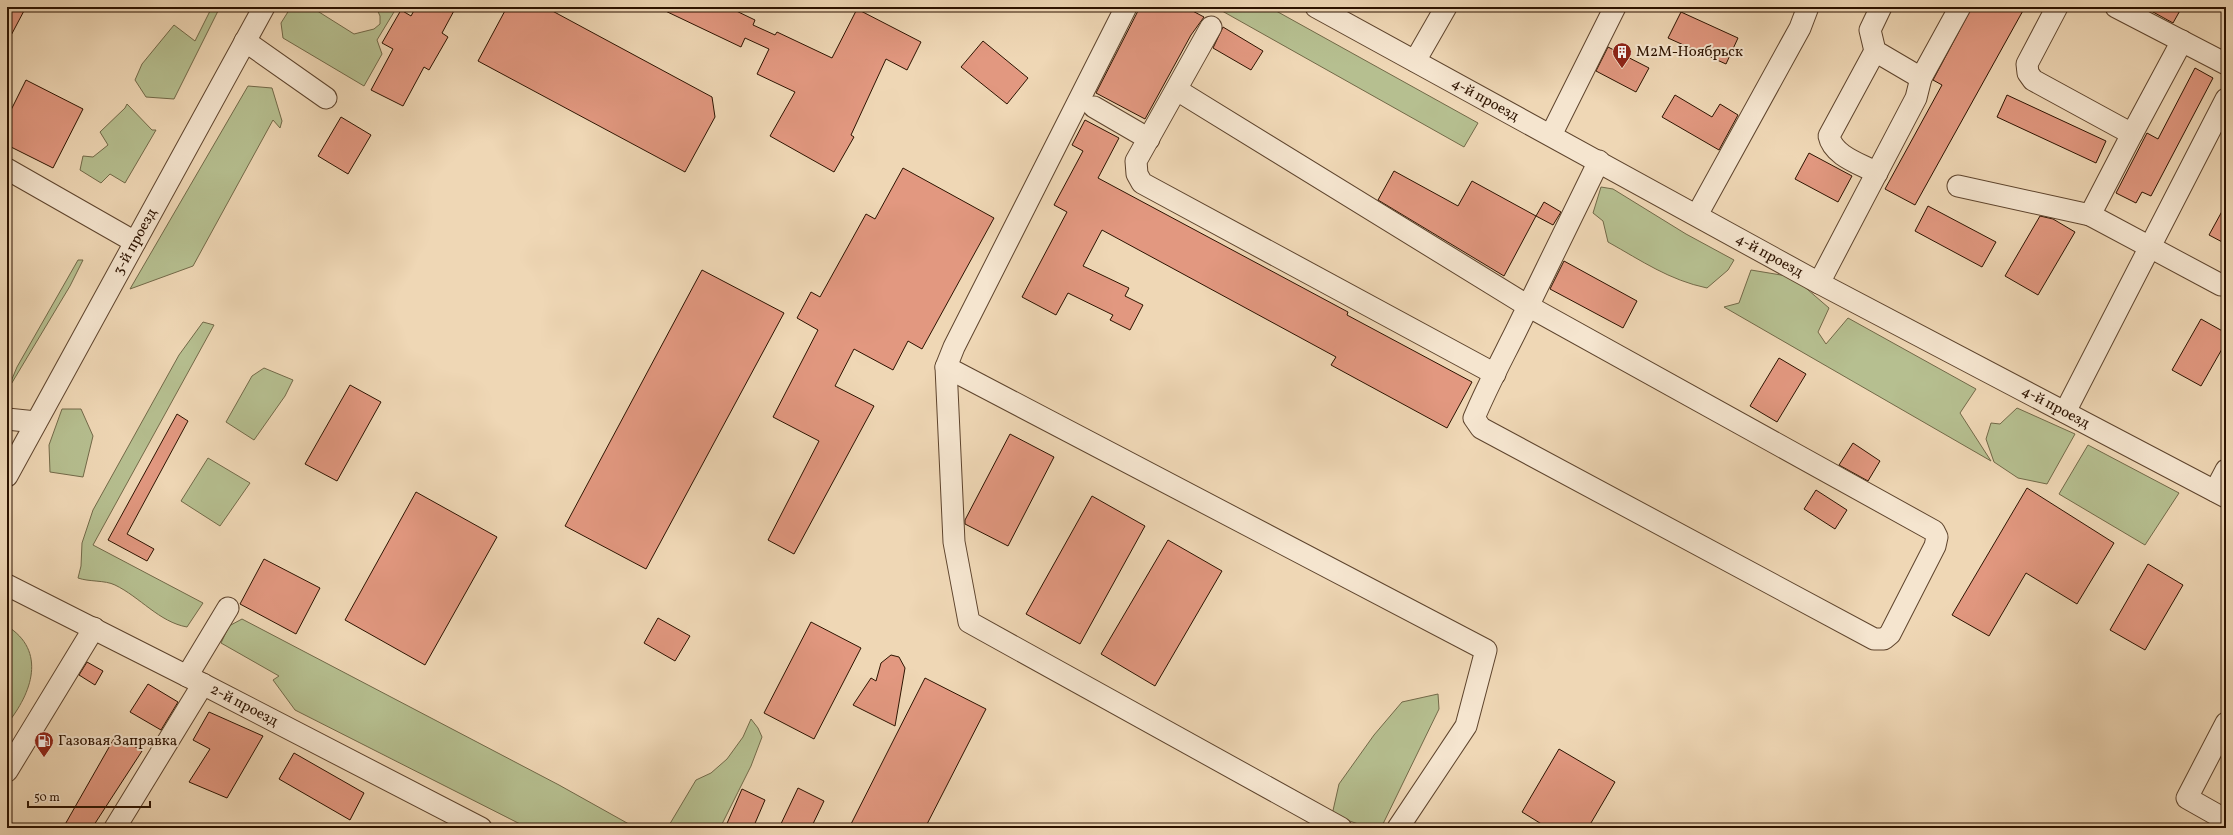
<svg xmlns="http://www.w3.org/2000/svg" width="2233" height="835" font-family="Vollkorn,serif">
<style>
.green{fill:#b6bf90;stroke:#726948}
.building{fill:#e29880;stroke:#2d1300}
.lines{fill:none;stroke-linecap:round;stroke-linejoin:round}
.minor-casing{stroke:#5e442d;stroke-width:23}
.minor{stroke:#f5e5cf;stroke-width:21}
.labels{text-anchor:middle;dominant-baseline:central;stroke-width:4;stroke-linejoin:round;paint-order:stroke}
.poi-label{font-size:15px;fill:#2d1300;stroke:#f5e5cf;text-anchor:start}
.street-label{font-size:15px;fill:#2d1300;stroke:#f5e5cf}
</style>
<rect width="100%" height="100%" fill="#efd7b5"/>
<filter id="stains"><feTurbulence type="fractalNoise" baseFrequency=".005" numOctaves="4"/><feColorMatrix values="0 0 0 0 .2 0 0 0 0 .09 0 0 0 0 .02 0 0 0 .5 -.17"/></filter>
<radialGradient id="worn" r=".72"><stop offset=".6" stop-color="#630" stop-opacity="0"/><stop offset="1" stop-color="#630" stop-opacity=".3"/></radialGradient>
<g class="green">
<polygon points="212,7 220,7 174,99 146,97 135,80 142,64 174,25 195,41"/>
<polygon points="291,7 311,7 354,34 374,29 380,24 380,16 376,7 397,7 377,40 382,54 364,86 283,38 281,23"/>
<polygon points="1215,7 1269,7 1478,123 1464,147"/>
<polygon points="248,86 272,88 282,121 280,128 273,120 193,266 130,289"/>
<polygon points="127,104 152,130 156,130 125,183 110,174 101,183 80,170 83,156 93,157 108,145 100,132 125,108"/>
<path d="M1601,187L1613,189L1686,234L1734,260L1728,270L1707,288C1669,280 1642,261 1608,242L1603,221L1593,213Z"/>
<polygon points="78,260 83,260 70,286 7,391 17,367"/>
<polygon points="1751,270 1793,277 1829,308 1818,332 1826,344 1848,318 1976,389 1960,413 1991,461 1724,307 1739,303"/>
<path d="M203,322L214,325L93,545L203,603L187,627C159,622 140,597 115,585C105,580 89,582 78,578L81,566L82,543L93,510L179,355Z"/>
<polygon points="264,368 293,380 285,396 254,440 226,422 252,376"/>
<polygon points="2017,408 2075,434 2047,484 2018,478 1994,462 1986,439 1991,423 2000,424"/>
<polygon points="62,409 81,409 93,436 83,477 50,472 49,445"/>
<polygon points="2088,445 2179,493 2145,545 2059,494"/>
<polygon points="208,458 250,483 220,526 181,501"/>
<polygon points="242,619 559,785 636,828 528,828 295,710 273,680 279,676 221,643 229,626"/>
<path d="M7,626C47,651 32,693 7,724Z"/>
<polygon points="1438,694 1439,709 1381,828 1370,828 1332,815 1339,784 1374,735 1402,702"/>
<polygon points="751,719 758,728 762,737 751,766 720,828 668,827 696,780 711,773 727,759 743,737"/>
</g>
<g class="building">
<polygon points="7,7 26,7 7,43"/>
<polygon points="416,7 456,7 442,33 448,37 429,70 424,67 403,106 371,90 393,49 382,43 401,10 411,16"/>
<polygon points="507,7 545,7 712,97 715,117 685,172 478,61"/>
<polygon points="657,7 728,7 755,20 753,25 775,35 777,32 832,58 857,9 921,42 907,70 886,59 851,135 854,137 834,172 770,136 795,92 757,74 769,49 745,38 741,47"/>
<polygon points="1140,7 1185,7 1204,17 1191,35 1145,119 1096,93"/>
<polygon points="1972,7 2025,7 1915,205 1885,189 1942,85 1933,80"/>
<polygon points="2144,7 2182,7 2173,23"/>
<polygon points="1681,12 1738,38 1726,64 1668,38"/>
<polygon points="1223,27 1263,51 1251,70 1213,48"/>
<polygon points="983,41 1028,78 1007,104 961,67"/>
<polygon points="1608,47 1649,68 1636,92 1596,71"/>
<polygon points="2195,68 2213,78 2151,196 2142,192 2136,203 2116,193 2147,133 2158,139"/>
<polygon points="26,80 83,109 53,168 7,145 7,118"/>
<polygon points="1675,95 1712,117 1720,104 1738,115 1719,150 1662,117"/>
<polygon points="2007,95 2106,141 2096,163 1997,117"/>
<polygon points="341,117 371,135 348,174 318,156"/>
<polygon points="1085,120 1119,138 1098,178 1348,312 1347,315 1472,382 1447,428 1331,365 1336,357 1102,230 1083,266 1129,288 1125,296 1143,305 1130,330 1110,320 1113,315 1068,293 1056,315 1022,297 1067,212 1054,205 1083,151 1072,145"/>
<polygon points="1809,153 1852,176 1838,202 1795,179"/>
<polygon points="903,168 994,218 922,349 908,341 893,370 854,349 835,386 874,406 794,554 768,540 819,441 773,417 818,330 797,318 811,292 820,297 866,214 875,219"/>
<polygon points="1394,171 1458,206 1472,181 1536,216 1504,276 1378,200"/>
<polygon points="1544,202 1561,212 1553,225 1536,216"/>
<polygon points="2226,204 2226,244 2209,235"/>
<polygon points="1928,206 1996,242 1982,267 1915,231"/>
<polygon points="2040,216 2053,219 2075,232 2038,295 2005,276"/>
<polygon points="1564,261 1637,301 1623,328 1550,289"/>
<polygon points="702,270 784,313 646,569 565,526"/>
<polygon points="2201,319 2226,333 2226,342 2201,386 2172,370"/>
<polygon points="1779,358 1806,374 1777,422 1750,406"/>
<polygon points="350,385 381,402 337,481 305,464"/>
<polygon points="177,414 188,421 127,534 154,549 147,561 108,540"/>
<polygon points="1010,434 1054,457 1008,546 965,524 965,520"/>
<polygon points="1853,443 1880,461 1868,481 1839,465"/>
<polygon points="2027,488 2114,543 2077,604 2026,573 1989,636 1952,615"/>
<polygon points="1816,490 1847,510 1835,529 1804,509"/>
<polygon points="416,492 497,537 425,665 345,620"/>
<polygon points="1092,496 1145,526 1080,644 1026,614"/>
<polygon points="1168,540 1222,571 1155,686 1101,654"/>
<polygon points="264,559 320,588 296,634 240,604"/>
<polygon points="2148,564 2183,585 2145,650 2110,630"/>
<polygon points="658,618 690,636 675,661 644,643"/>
<polygon points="811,622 861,648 814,739 764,713"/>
<polygon points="891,655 899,657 905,668 895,726 853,705 871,678 876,681 881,663"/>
<polygon points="87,662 103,671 95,685 79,675"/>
<polygon points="925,678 986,709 925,828 849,828"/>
<polygon points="148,684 178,702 161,730 130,712"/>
<polygon points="209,712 263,736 227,798 189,782 210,749 193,740"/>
<polygon points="116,735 142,751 92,828 63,828"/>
<polygon points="1559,749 1615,782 1588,828 1548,828 1522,812"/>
<polygon points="294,753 364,793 350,820 279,779"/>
<polygon points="798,788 824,801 811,828 779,828"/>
<polygon points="742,789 765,800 753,828 725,828"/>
</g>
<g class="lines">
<defs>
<g id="minor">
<polyline points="1126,7 954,347 946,367 954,542 969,622 1341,828"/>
<path id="s1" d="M1316,7L1819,283L2226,497"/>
<polyline points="1881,7 1870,30 1875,51 1921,78"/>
<polyline points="2057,7 2027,64 2028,73 2033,80 2132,134 2182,41"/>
<polyline points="2116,7 2226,64"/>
<polyline points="1211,27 1136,161 1137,174 1142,183 1495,374"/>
<polyline points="245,41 326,98"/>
<path d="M1875,51L1829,136C1833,156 1861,164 1877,173"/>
<polyline points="1415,61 1446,7"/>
<path d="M1177,90L1528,306L1934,531L1937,537L1935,546L1890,634L1884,639H1874L1481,428L1474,418C1486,389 1501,361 1515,333C1543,276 1571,219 1599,161"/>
<polyline points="1094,107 1149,139"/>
<polyline points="2132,134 2090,215 2221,285"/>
<polyline points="1551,135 1615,7"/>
<polyline points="7,169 135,242"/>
<polyline points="1958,186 2090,215"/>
<polyline points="1697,215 1800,28 1808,7"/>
<polyline points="1819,283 1916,98 1921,78 1960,7"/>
<polyline points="946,367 1486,650 1466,726 1398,828"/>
<polyline points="2065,412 2226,99"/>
<polyline points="7,419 36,422"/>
<path id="s2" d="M7,476L264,7"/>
<polyline points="2215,491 2226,470"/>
<path id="s3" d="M7,585L187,676L481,828"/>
<polyline points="187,676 228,608"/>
<polyline points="2226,723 2187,798 2226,820"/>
<polyline points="7,771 94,628"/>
<polyline points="115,828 203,684"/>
</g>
</defs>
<use href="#minor" class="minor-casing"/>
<use href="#minor" class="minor"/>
</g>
<defs>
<symbol id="building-pin" viewBox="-11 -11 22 30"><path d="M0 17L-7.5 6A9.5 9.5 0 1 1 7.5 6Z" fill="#8f2418" stroke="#f5e5cf"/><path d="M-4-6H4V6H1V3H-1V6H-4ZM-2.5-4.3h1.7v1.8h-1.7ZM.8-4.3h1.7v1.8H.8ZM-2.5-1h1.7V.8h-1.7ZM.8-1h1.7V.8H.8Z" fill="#fff"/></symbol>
<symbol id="fuel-pin" viewBox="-11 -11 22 30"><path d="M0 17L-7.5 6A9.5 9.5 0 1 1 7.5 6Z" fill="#8f2418" stroke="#f5e5cf"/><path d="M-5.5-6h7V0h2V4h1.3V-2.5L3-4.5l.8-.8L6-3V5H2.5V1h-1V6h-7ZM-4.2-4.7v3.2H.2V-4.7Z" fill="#fff"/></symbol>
</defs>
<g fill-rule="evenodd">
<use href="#building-pin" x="1611" y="41" width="22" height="30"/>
<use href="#fuel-pin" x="33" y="730" width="22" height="30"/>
</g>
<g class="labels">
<g class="poi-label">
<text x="1636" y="52">М2М-Ноябрьск</text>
<text x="58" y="741">Газовая Заправка</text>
</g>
<g class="street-label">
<text stroke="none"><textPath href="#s1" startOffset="193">4-й проезд</textPath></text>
<text stroke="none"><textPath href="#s2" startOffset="267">3-й проезд</textPath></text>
<text stroke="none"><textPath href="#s1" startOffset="517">4-й проезд</textPath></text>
<text stroke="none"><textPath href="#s1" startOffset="841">4-й проезд</textPath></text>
<text stroke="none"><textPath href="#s3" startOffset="266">2-й проезд</textPath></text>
</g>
</g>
<rect width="2233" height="835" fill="none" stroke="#efd7b5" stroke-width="24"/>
<rect x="8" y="8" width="2217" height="819" fill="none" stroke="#2d1300" stroke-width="2"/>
<rect x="12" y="12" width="2209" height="811" fill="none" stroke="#2d1300"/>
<path d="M28 801v6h122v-6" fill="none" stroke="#2d1300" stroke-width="2"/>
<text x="34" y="801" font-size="12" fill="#2d1300" stroke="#f5e5cf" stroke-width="3" paint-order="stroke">50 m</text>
<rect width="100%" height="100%" filter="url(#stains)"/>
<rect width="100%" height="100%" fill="url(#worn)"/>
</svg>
